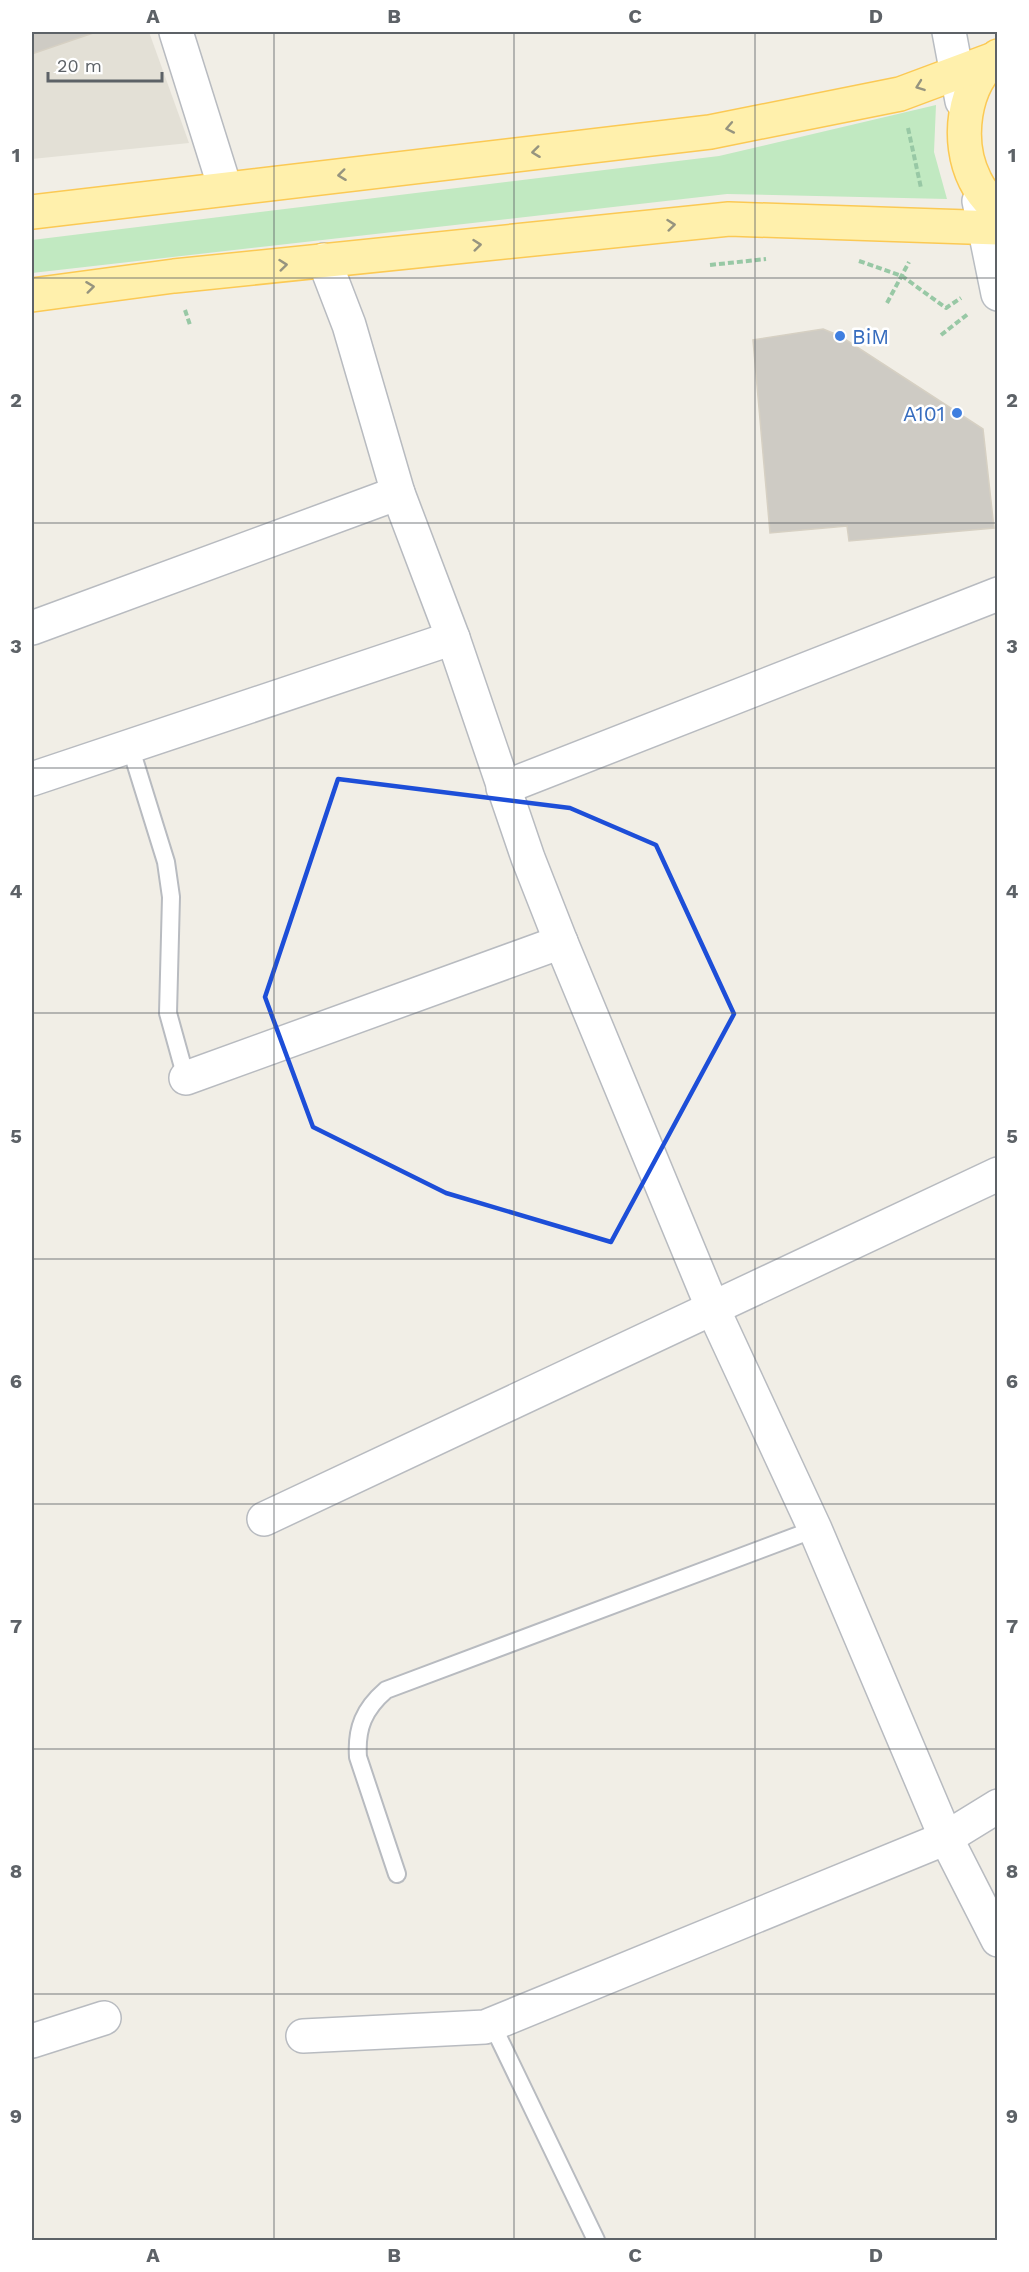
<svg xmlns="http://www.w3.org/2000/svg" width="1029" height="2272" font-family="'Work Sans',sans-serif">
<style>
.education{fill:#e3e0d6}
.green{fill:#c1e9c1}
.building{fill:#cecbc4;stroke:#d6d0c3;stroke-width:1.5}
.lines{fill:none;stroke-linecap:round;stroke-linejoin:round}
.lane-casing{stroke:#b8bbc0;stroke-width:20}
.street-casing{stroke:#b8bbc0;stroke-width:36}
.secondary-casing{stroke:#b9bdc2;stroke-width:36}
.primary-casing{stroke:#fbc954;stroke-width:36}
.path{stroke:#98c8a5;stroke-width:4;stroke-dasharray:6 3;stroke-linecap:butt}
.lane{stroke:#fff;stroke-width:16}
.street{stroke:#fff;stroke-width:33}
.secondary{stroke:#fff;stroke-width:33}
.primary{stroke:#fff0ac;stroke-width:33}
.oneway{stroke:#96947f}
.marked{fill:none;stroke:#1d4ed8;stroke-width:4.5;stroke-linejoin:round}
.grid{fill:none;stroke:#5d6267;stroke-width:1.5;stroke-opacity:0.55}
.shop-dot{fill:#3f7fe0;stroke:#fff;stroke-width:2}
.labels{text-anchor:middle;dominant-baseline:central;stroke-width:5;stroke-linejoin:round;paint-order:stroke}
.shop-label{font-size:21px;fill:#366cbe;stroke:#fff;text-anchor:start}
.neatline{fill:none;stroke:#5d6267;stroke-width:2}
.grid-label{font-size:20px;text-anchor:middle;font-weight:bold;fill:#5d6267}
</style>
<rect width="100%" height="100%" fill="#f1eee6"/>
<polygon class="education" points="32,32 149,32 189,143 32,159"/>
<polygon class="green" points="936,105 934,152 947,199 727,194 32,273 32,240 719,156"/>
<g class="building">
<polygon points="32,32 96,32 32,54"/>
<polygon points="823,329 840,336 983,429 994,528 849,541 847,526 770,533 753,340"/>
</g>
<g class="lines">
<defs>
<g id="lane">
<polyline points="130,746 166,862 171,897 168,1013 186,1078"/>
<path d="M397,1874L358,1757C356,1728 364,1709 386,1690L815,1529"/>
<polyline points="492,2024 596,2240"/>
</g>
<g id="street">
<polyline points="176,32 225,188"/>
<polyline points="324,260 349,325 398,493 453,638 528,858 561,942 713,1309 815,1529 946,1838 998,1940"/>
<polyline points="32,628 398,493"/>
<polyline points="32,779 453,638"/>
<polyline points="503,788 998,594"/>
<polyline points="186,1078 561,942"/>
<polyline points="264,1519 998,1174"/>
<polyline points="303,2036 485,2027 946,1838 998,1806"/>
<polyline points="32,2041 104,2018"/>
</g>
<g id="secondary">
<polyline points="949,32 962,101"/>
<polyline points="979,201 998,294"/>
</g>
<g id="primary">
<path d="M998,56C962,84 956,142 975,180C980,191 990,202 998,210"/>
<polyline points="32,212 710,132 900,94 994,59"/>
<polyline points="32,295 174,276 729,219 998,228"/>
</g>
</defs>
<use href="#lane" class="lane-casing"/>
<use href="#street" class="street-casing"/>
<use href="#secondary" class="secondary-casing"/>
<use href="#primary" class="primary-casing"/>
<g class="path">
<polyline points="908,128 921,188"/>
<polyline points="859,261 902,276 946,308 961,298"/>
<polyline points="710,265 766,259"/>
<polyline points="887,303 909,262"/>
<polyline points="185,310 190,325"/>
<polyline points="941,335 968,314"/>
</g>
<use href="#lane" class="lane"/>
<use href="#street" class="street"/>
<use href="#secondary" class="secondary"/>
<use href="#primary" class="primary"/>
</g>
<defs><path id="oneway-chevron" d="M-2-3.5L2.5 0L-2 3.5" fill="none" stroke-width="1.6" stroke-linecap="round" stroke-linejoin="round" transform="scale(1.5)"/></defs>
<g class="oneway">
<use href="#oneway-chevron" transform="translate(920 86) rotate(160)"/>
<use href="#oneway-chevron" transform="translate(730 128) rotate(169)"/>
<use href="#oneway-chevron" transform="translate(536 152) rotate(173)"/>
<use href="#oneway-chevron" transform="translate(342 175) rotate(173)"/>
<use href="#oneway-chevron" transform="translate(671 225) rotate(-6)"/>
<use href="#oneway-chevron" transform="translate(477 245) rotate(-6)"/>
<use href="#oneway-chevron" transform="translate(283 265) rotate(-6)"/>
<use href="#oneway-chevron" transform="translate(90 287) rotate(-7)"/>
</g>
<path class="marked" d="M338,779L570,808L656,845L734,1014L611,1242L446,1193L313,1127L265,997Z"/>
<path class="grid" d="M274,32V2240M514,32V2240M755,32V2240M32,278H998M32,523H998M32,768H998M32,1013H998M32,1259H998M32,1504H998M32,1749H998M32,1994H998"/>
<g class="shop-dot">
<circle cx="840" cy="336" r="6"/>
<circle cx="957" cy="413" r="6"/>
</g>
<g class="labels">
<g class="shop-label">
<text x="852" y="336">BiM</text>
<text x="945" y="413" text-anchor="end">A101</text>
</g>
</g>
<rect width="1029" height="2272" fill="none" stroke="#ffffff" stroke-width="66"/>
<path d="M48 72v9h114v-9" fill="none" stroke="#5d6267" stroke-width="3"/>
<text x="57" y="72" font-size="18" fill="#5d6267" stroke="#ffffff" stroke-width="4.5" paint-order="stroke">20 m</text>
<rect x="33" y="33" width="963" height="2206" class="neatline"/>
<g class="grid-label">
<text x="153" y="23">A</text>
<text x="394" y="23">B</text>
<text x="635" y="23">C</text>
<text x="876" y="23">D</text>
<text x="16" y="162">1</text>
<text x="1012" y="162">1</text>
<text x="16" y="407">2</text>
<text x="1012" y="407">2</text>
<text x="16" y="653">3</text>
<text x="1012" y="653">3</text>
<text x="16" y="898">4</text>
<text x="1012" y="898">4</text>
<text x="16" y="1143">5</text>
<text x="1012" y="1143">5</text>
<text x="16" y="1388">6</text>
<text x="1012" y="1388">6</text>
<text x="16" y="1633">7</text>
<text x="1012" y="1633">7</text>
<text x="16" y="1878">8</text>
<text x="1012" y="1878">8</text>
<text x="16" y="2123">9</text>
<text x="1012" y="2123">9</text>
<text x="153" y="2262">A</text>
<text x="394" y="2262">B</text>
<text x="635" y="2262">C</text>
<text x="876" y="2262">D</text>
</g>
</svg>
